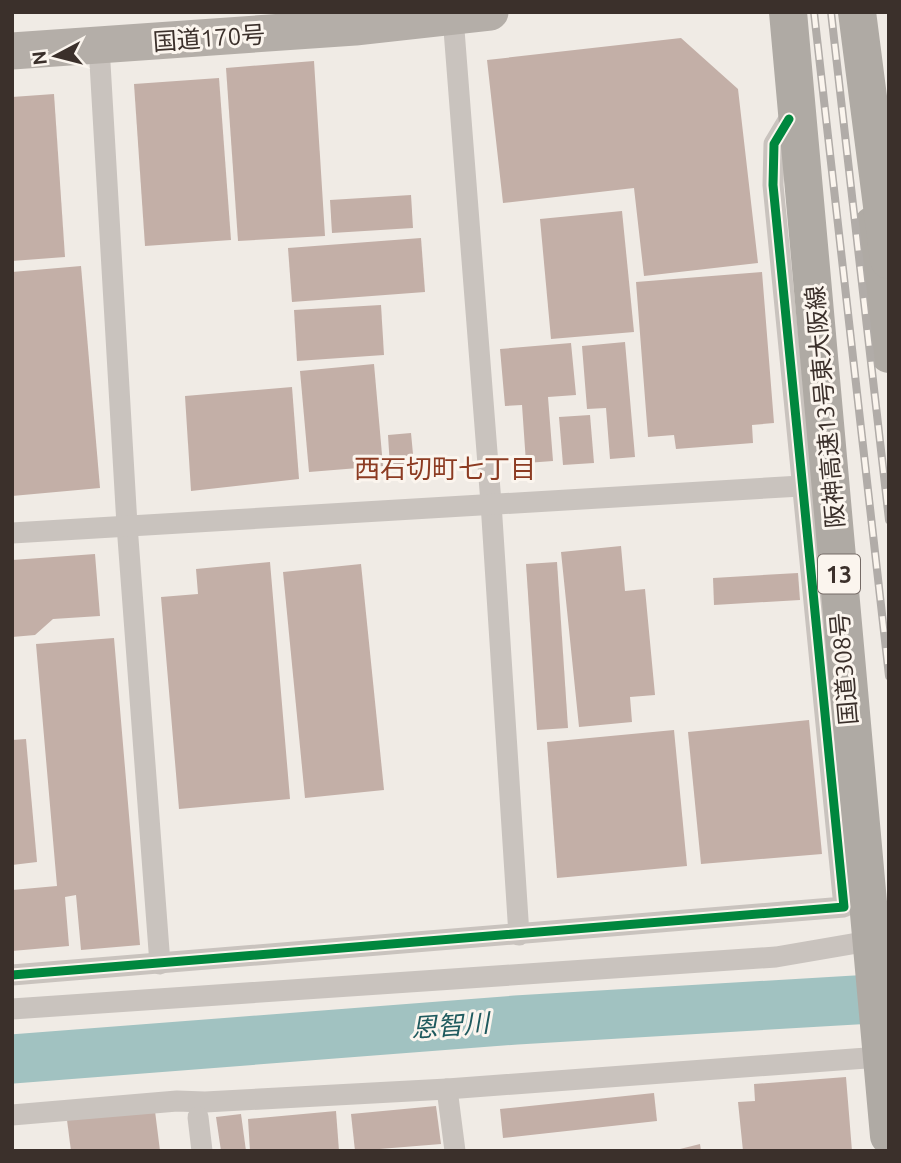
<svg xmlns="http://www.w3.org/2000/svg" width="901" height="1163" font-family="Ubuntu,'Noto Sans JP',sans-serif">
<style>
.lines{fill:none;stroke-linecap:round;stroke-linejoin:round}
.river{stroke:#a1c2c1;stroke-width:49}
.building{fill:#c3afa7}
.minor{stroke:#c9c3be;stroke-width:21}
.trunk{stroke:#b4aea8;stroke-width:37}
.motorway{stroke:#afaaa4;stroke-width:38}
.rail-casing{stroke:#b1aca8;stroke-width:8}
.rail{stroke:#fbf5ee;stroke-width:5;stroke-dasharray:16;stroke-linecap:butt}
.motorway-bridge{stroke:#afaaa4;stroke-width:38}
.cycleway-casing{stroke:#fbf5ee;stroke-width:13}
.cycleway{stroke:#00873e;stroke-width:9}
.labels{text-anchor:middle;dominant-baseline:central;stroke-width:6;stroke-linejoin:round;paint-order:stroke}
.shield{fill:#fbf5ee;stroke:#756b66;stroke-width:2}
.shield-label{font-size:23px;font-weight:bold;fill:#3b302b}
.street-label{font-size:24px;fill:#3b302b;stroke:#fbf5ee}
.neighbourhood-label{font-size:26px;fill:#8c3b22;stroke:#fbf5ee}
.water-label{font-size:26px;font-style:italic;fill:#1f5a5e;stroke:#fbf5ee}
</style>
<rect width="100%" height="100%" fill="#f0ebe5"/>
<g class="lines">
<polyline class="river" points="12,1059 516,1020 889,998"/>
</g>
<g class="building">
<polygon points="681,38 738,89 758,263 644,276 634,188 503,203 487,60"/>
<polygon points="314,61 325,236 238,241 226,68"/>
<polygon points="219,78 231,240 145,246 134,84"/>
<polygon points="54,94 65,257 12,261 12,97"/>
<polygon points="411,195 413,228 332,233 330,200"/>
<polygon points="622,211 634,332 551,339 540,219"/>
<polygon points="421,238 425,292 292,302 288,248"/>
<polygon points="81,266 100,488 12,496 12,272"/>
<polygon points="762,272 774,423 752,425 753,443 676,449 674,435 648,437 636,282"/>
<polygon points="381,305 384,355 297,361 294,310"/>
<polygon points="625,342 635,457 610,459 606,408 587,409 582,346"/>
<polygon points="571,343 576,395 548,397 553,461 526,463 522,405 505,406 500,349"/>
<polygon points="374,364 383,466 309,472 300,371"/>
<polygon points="292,387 299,479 191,491 185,396"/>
<polygon points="590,415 594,463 563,465 559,417"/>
<polygon points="411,433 414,465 390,467 388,435"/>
<polygon points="621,546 625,591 645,589 655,695 630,697 632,722 579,727 561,552"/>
<polygon points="95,554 100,616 53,619 35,635 12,637 12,560"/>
<polygon points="270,562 290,799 179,809 161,597 198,594 196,569"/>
<polygon points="557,562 568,728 537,730 526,564"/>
<polygon points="361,564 384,790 305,798 283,572"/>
<polygon points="798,573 800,600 714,605 713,578"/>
<polygon points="114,638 140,945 81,950 76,895 65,897 69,946 12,951 12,890 57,886 36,644"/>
<polygon points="809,720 822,854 701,864 688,732"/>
<polygon points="674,730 687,866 557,878 547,742"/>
<polygon points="26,739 37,862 12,865 12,740"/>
<polygon points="846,1077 852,1151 743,1151 738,1102 755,1101 754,1084"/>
<polygon points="654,1093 657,1121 503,1138 500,1109"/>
<polygon points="436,1106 441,1144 355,1151 351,1114"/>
<polygon points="155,1111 160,1151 71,1151 67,1120"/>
<polygon points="336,1111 339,1151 250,1151 248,1119"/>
<polygon points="241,1114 246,1151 221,1151 216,1117"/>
<polygon points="700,1144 701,1151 676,1151 676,1150"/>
</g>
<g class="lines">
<g class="minor">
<polyline points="453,17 491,503 519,935"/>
<polyline points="99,46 127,525 160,964"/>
<polyline points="12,533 801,486"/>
<polyline points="12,975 844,907 773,185 774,144 789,119"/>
<polyline points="12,1009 776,957 869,941"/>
<polyline points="447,1089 455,1151"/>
<polyline points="12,1115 177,1101 205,1102 447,1089 880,1057"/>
<polyline points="198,1117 202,1151"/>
</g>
<polyline class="trunk" points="12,51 355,27 490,12"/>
<polyline class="motorway" points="873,225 889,354"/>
<defs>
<g id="rail">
<polyline points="814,12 889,676"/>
<polyline points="831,12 889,520"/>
</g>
</defs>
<use href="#rail" class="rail-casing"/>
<use href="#rail" class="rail"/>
<g class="motorway-bridge">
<polyline points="788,12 889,1136"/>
<polyline points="857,12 889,260"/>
</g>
<defs>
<polyline id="cycleway" points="12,975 844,907 773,185 774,144 789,119"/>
</defs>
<use href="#cycleway" class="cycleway-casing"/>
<use href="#cycleway" class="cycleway"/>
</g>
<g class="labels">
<rect class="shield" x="818" y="554.5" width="42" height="39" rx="5"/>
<g class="shield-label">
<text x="839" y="574">13</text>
</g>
<g class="street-label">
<text transform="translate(209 38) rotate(-4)">国道170号</text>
<text transform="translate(825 407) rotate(-95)">阪神高速13号東大阪線</text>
<text transform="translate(844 669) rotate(-95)">国道308号</text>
</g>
<g class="neighbourhood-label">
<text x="445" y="468">西石切町七丁目</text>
</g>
<g class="water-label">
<text transform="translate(450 1025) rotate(-4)">恩智川</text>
</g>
</g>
<rect width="901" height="1163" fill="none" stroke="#3b302b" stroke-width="28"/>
<g transform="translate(56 56) rotate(263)" stroke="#fbf5ee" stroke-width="5" paint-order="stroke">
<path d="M0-5L12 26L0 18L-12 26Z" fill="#3b302b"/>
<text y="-10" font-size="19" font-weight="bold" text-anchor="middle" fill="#3b302b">N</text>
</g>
</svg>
